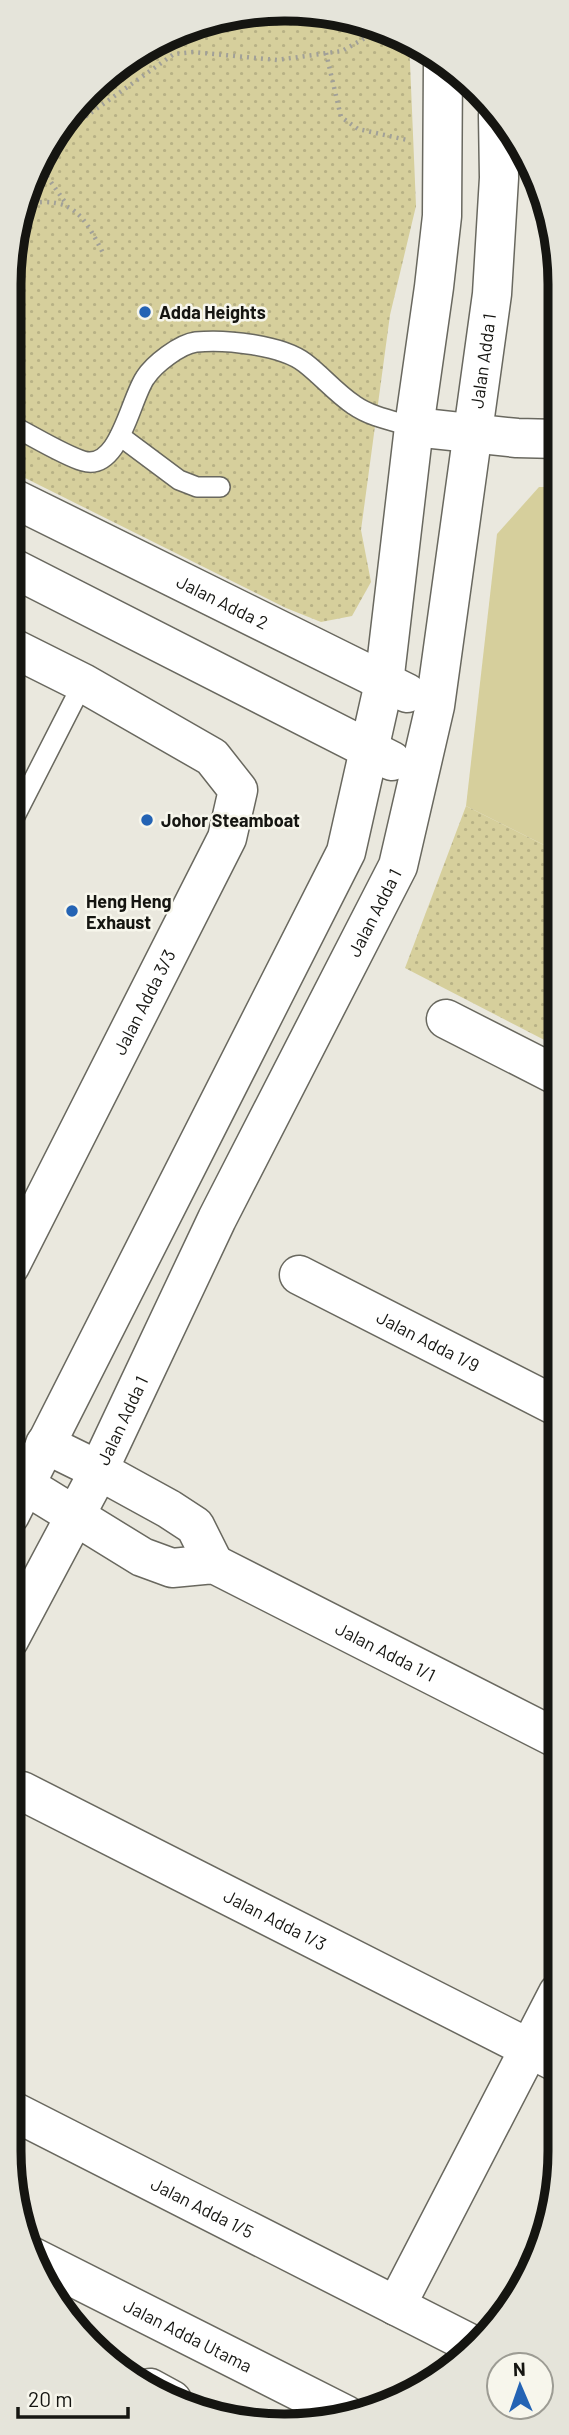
<svg xmlns="http://www.w3.org/2000/svg" width="569" height="2435" font-family="Barlow,sans-serif">
<style>
.green{fill:#d6cf9c}
.park{fill:url(#park-dots)}
.lines{fill:none;stroke-linecap:round;stroke-linejoin:round}
.lane-casing{stroke:#69685f;stroke-width:22}
.street-casing{stroke:#69685f;stroke-width:41}
.secondary-casing{stroke:#69685f;stroke-width:41}
.path{stroke:#a1a098;stroke-width:4.5;stroke-dasharray:2 5;stroke-linecap:butt}
.lane{stroke:#fff;stroke-width:19}
.street{stroke:#fff;stroke-width:38}
.secondary{stroke:#fff;stroke-width:38}
.poi-dot{fill:#2463b4;stroke:#f7f6ec;stroke-width:2.5}
.labels{text-anchor:middle;dominant-baseline:central;stroke-width:5;stroke-linejoin:round;paint-order:stroke}
.poi-label{font-size:18px;font-weight:bold;fill:#151511;stroke:#f7f6ec;text-anchor:start}
.street-label{font-size:18px;fill:#151511;stroke:#f7f6ec}
.rim{fill:none;stroke:#151511;stroke-width:9}
</style>
<defs>
<pattern id="park-dots" width="8" height="8" patternUnits="userSpaceOnUse" patternTransform="scale(1.75)"><rect width="8" height="8" fill="#d6cf9c"/><path d="M2 2h.1M6 6h.1" fill="none" stroke="#b7b185" stroke-width="1.8" stroke-linecap="round"/></pattern>
</defs>
<rect width="100%" height="100%" fill="#eae8de"/>
<polygon class="green" points="539,487 558,487 558,852 466,806 497,534"/>
<g class="park">
<polygon points="321,11 409,39 416,206 390,315 361,530 371,582 352,616 321,622 286,608 11,471 11,248 46,146 117,66 214,18"/>
<polygon points="466,806 558,852 558,1047 405,968"/>
</g>
<g class="lines">
<defs>
<g id="lane">
<path d="M11,425C31,435 63,455 83,461C119,472 130,400 145,378C154,364 180,344 196,342C225,339 282,345 305,363C322,376 336,393 354,405C371,417 394,421 414,427"/>
<polyline points="120,436 179,480 197,487 220,487"/>
<polyline points="10,826 83,683"/>
</g>
<g id="street">
<polyline points="414,427 517,438 558,439"/>
<polyline points="446,1019 558,1076"/>
<path id="s1" d="M10,1266L227,838L238,790L212,757L83,683L11,647"/>
<path id="s2" d="M299,1275L558,1407"/>
<polyline points="45,1444 98,1470 169,1509 195,1526 214,1564"/>
<path id="s3" d="M25,1485L142,1557L172,1568L214,1564L558,1739"/>
<path id="s4" d="M22,1791L558,2063"/>
<path id="s5" d="M9,2109L473,2345"/>
<polyline points="396,2306 558,1993"/>
</g>
<g id="secondary">
<path id="s6" d="M11,497L407,693"/>
<polyline points="11,567 392,761"/>
<polyline points="10,1515 346,852 384,683 414,427 434,287 442,216 443,63"/>
<path id="s7" d="M9,1640L91,1486L217,1219L398,866L435,706L492,294L499,178L498,115"/>
<path id="s8" d="M29,2255L346,2415"/>
<polyline points="150,2388 172,2400"/>
</g>
</defs>
<use href="#lane" class="lane-casing"/>
<use href="#street" class="street-casing"/>
<use href="#secondary" class="secondary-casing"/>
<g class="path">
<polyline points="326,53 341,117 358,129 407,140"/>
<polyline points="51,141 174,54 193,52 277,60 342,51 381,29"/>
<polyline points="39,165 67,205"/>
<path d="M26,204C74,195 85,218 104,255"/>
</g>
<use href="#lane" class="lane"/>
<use href="#street" class="street"/>
<use href="#secondary" class="secondary"/>
</g>
<g class="poi-dot">
<circle cx="145" cy="312" r="7"/>
<circle cx="147" cy="820" r="7"/>
<circle cx="72" cy="911" r="7"/>
</g>
<g class="labels">
<g class="poi-label">
<text x="159" y="312">Adda Heights</text>
<text x="161" y="820">Johor Steamboat</text>
<text x="86" y="901">Heng Heng<tspan x="86" dy="21">Exhaust</tspan></text>
</g>
<g class="street-label">
<text stroke="none"><textPath href="#s7" startOffset="1379">Jalan Adda 1</textPath></text>
<text stroke="none"><textPath href="#s6" startOffset="236">Jalan Adda 2</textPath></text>
<text stroke="none"><textPath href="#s7" startOffset="814">Jalan Adda 1</textPath></text>
<text stroke="none"><textPath href="#s1" startOffset="296">Jalan Adda 3/3</textPath></text>
<text stroke="none"><textPath href="#s2" startOffset="145">Jalan Adda 1/9</textPath></text>
<text stroke="none"><textPath href="#s7" startOffset="247">Jalan Adda 1</textPath></text>
<text stroke="none"><textPath href="#s3" startOffset="404">Jalan Adda 1/1</textPath></text>
<text stroke="none"><textPath href="#s4" startOffset="284">Jalan Adda 1/3</textPath></text>
<text stroke="none"><textPath href="#s5" startOffset="217">Jalan Adda 1/5</textPath></text>
<text stroke="none"><textPath href="#s8" startOffset="178">Jalan Adda Utama</textPath></text>
</g>
</g>
<path d="M0 0H569V2435H0ZM284 21H285A263 263 0 0 1 548 284V2151A263 263 0 0 1 285 2414H284A263 263 0 0 1 21 2151V284A263 263 0 0 1 284 21Z" fill="#e5e4da" fill-rule="evenodd"/>
<path class="rim" d="M284 21H285A263 263 0 0 1 548 284V2151A263 263 0 0 1 285 2414H284A263 263 0 0 1 21 2151V284A263 263 0 0 1 284 21Z"/>
<g transform="translate(520 2386) rotate(358)"><circle r="33" fill="#f7f6ec" stroke="#9d9c94" stroke-width="2"/>
<path d="M0-5L12 26L0 18L-12 26Z" fill="#2463b4"/>
<text y="-10" font-size="19" font-weight="bold" text-anchor="middle" fill="#151511">N</text>
</g>
<path d="M18 2407v10h110v-10" fill="none" stroke="#151511" stroke-width="3.5"/>
<text x="28" y="2407" font-size="21" fill="#151511" stroke="#f7f6ec" stroke-width="5" paint-order="stroke">20 m</text>
</svg>
